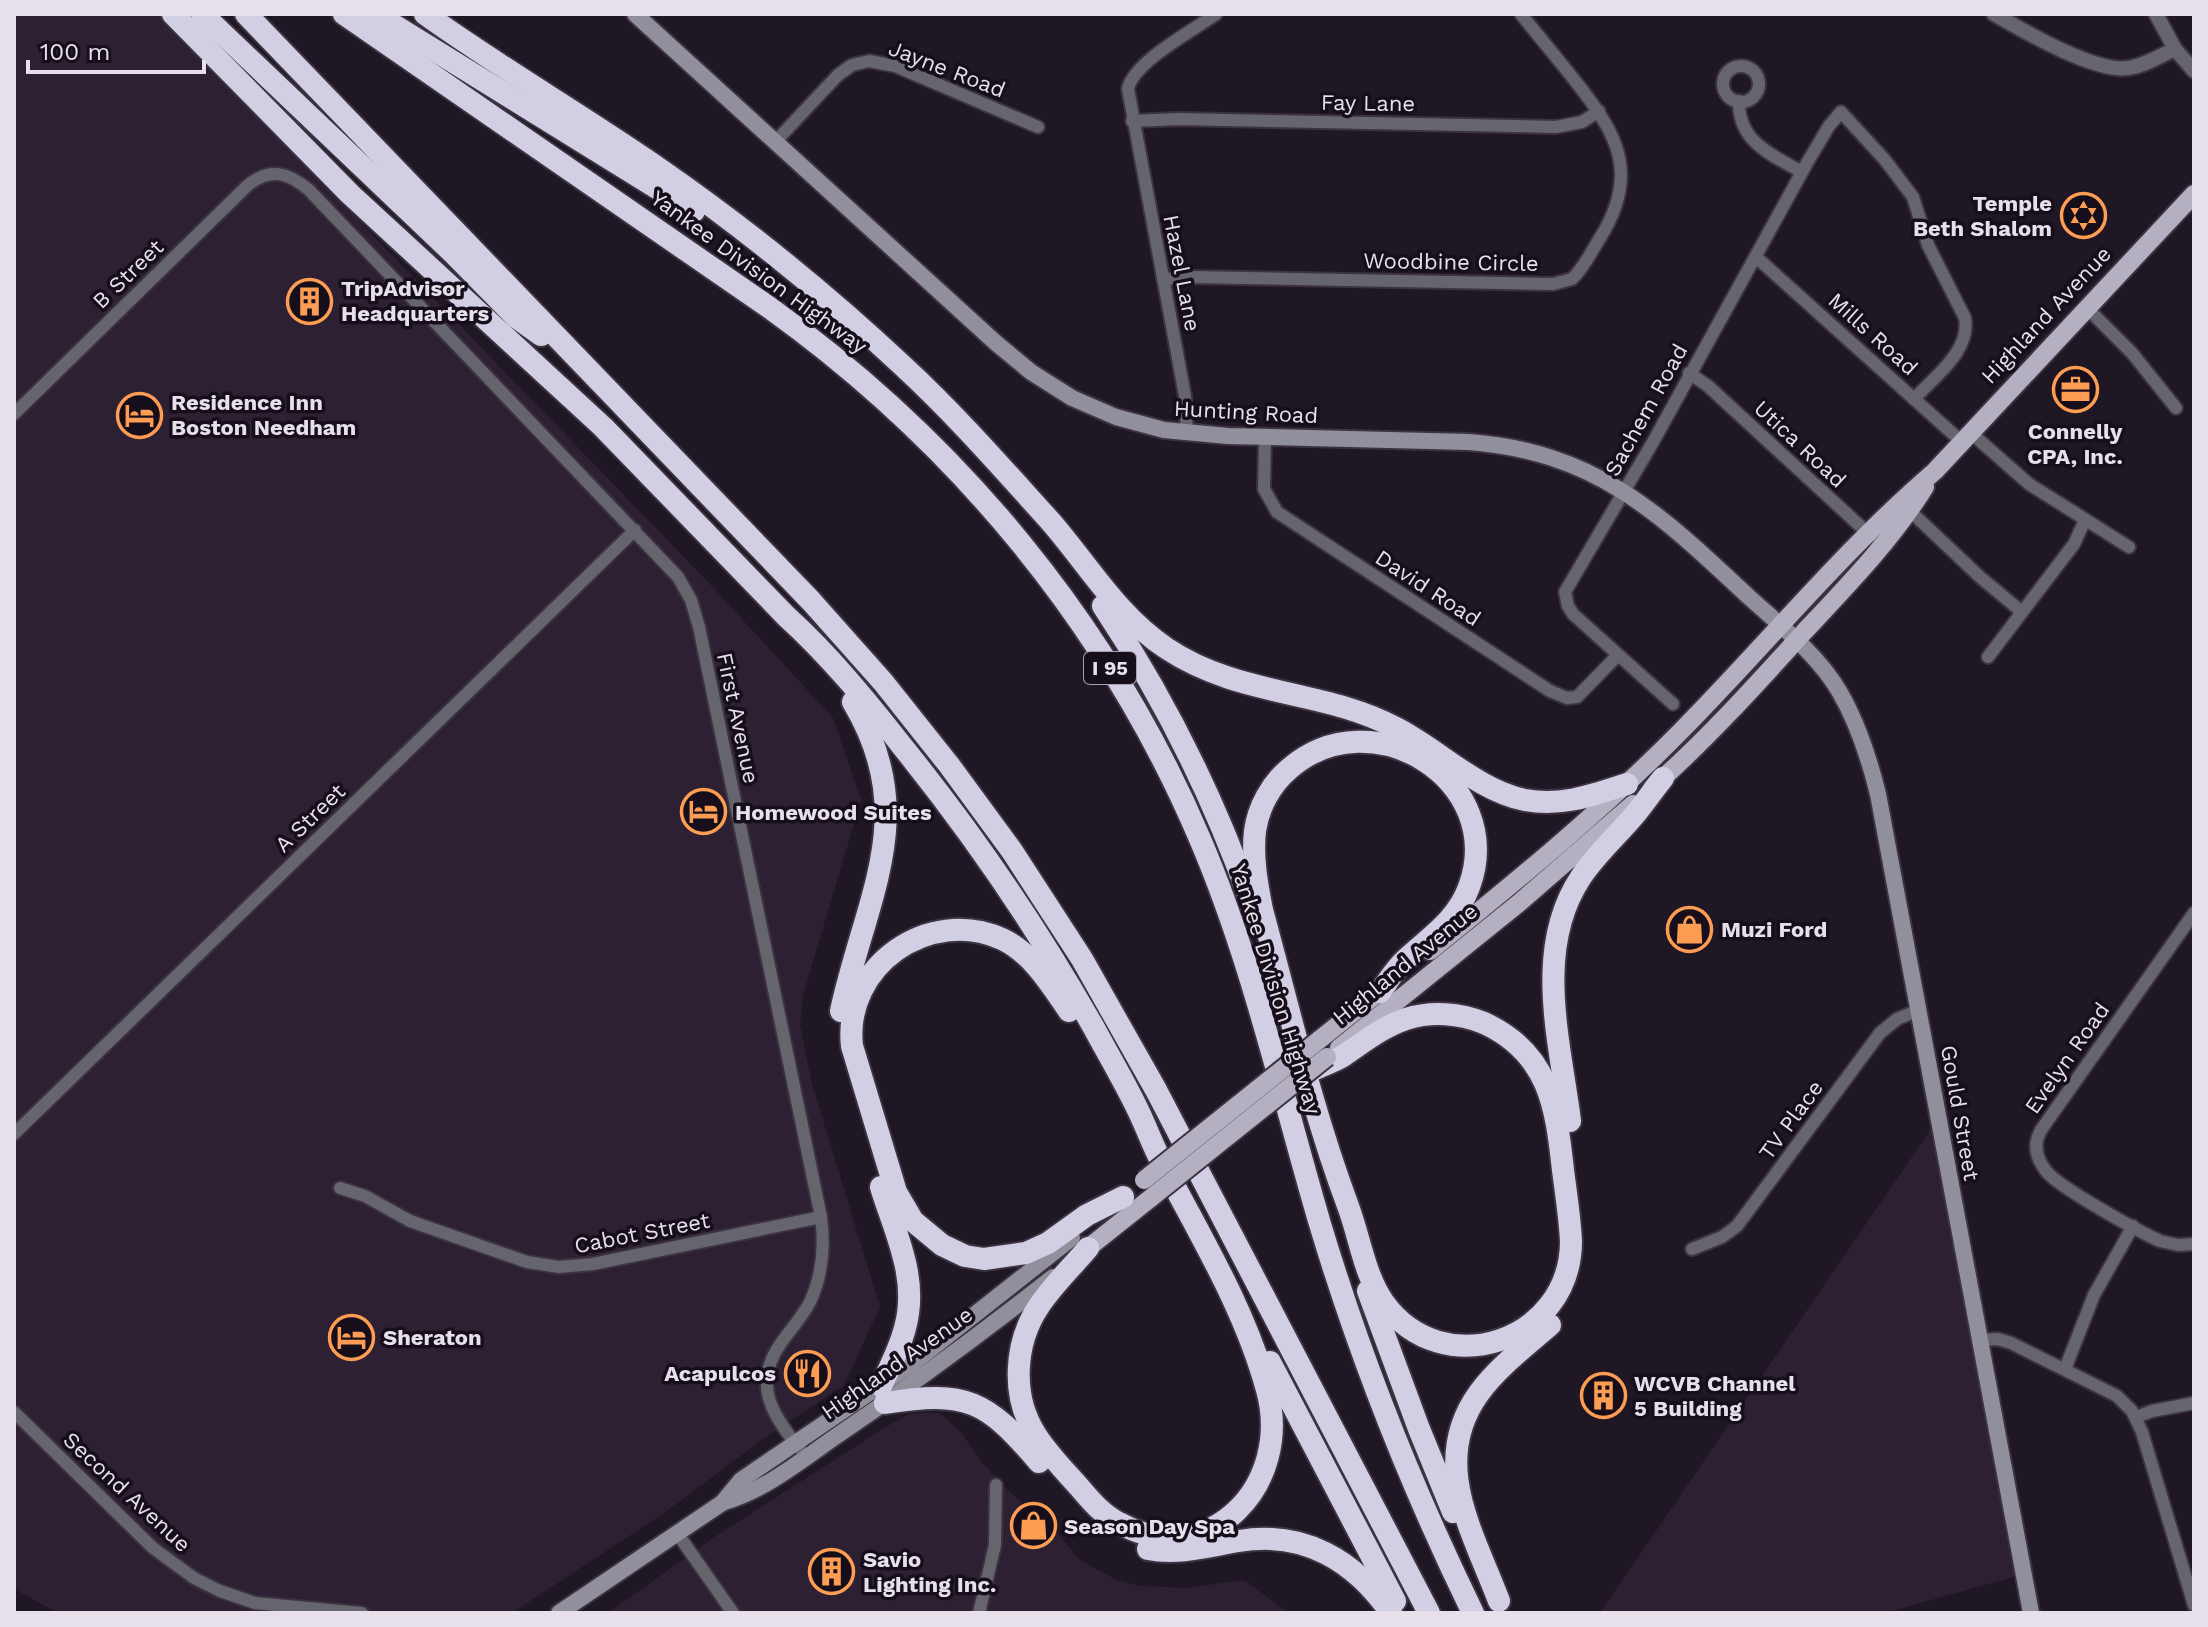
<svg xmlns="http://www.w3.org/2000/svg" width="2208" height="1627" font-family="'Work Sans',sans-serif">
<style>
.built{fill:#2d2033}
.lines{fill:none;stroke-linecap:round;stroke-linejoin:round}
.minor-casing{stroke:#3c3341;stroke-width:16}
.tertiary-casing{stroke:#3c3341;stroke-width:18}
.secondary-casing{stroke:#3c3341;stroke-width:20}
.primary-casing{stroke:#3c3341;stroke-width:22}
.motorway-casing{stroke:#3c3341;stroke-width:26}
.minor{stroke:#66656d;stroke-width:12}
.tertiary{stroke:#66656d;stroke-width:14}
.secondary{stroke:#928f9d;stroke-width:16}
.primary{stroke:#b4b0c2;stroke-width:18}
.motorway{stroke:#d2cfe4;stroke-width:22}
.primary-bridge-casing{stroke:#3c3341;stroke-width:22;stroke-linecap:butt}
.primary-bridge{stroke:#b4b0c2;stroke-width:18}
.labels{text-anchor:middle;dominant-baseline:central;stroke-width:7;stroke-linejoin:round;paint-order:stroke}
.shield{fill:#170e1b;stroke:#a9a1ac;stroke-width:2}
.shield-label{font-size:20px;font-weight:bold;fill:#e7e0ea}
.street-label{font-size:22px;fill:#e7e0ea;stroke:#170e1b}
.poi-label{font-size:22px;font-weight:bold;fill:#e7e0ea;stroke:#170e1b;text-anchor:start}
</style>
<rect width="100%" height="100%" fill="#201725"/>
<g class="built">
<polygon points="14,14 159,14 709,583 833,718 861,800 803,995 800,1025 812,1084 880,1307 844,1385 762,1440 664,1513 512,1613 58,1613 14,1589"/>
<polygon points="1933,1126 2017,1576 1884,1613 1600,1613"/>
<polygon points="926,1413 939,1413 959,1430 982,1462 1005,1488 1057,1533 1081,1561 1117,1580 1140,1586 1186,1588 1244,1580 1289,1613 608,1613 716,1536 884,1428 909,1414"/>
</g>
<g class="lines">
<defs>
<g id="minor">
<circle cx="1741" cy="84" r="18"/>
<path d="M1739,101C1738,142 1772,155 1802,172"/>
<polyline points="1132,121 1179,119 1556,127 1582,122 1599,111"/>
<polyline points="776,141 838,75 852,65 869,61 895,66 1038,127"/>
<polyline points="1756,257 1962,442"/>
<path d="M1163,279L1192,277L1553,284L1572,279C1584,268 1591,252 1600,238C1640,174 1618,135 1576,82C1558,59 1539,37 1521,14"/>
<polyline points="2086,307 2132,353 2176,408"/>
<polyline points="1689,373 1708,386 1871,536"/>
<path d="M14,414L247,186C269,167 288,172 309,190L678,577L691,600L699,627L821,1217C825,1247 823,1274 810,1302C802,1317 791,1329 781,1343C752,1384 772,1415 800,1449"/>
<polyline points="1970,432 2029,484 2129,547"/>
<path d="M1187,434L1185,396L1128,89C1133,62 1194,30 1216,14"/>
<polyline points="1265,437 1264,489 1277,512 1550,691 1567,698 1577,697 1618,655"/>
<polyline points="1910,511 1980,577 2022,612"/>
<polyline points="1988,657 2074,544 2085,520"/>
<path d="M1673,704L1573,614L1568,606L1565,592L1653,442L1807,163L1829,126L1841,112L1885,160L1913,197L1928,245L1965,318C1971,351 1934,377 1914,399"/>
<path d="M2194,913L2041,1130C2033,1144 2036,1158 2046,1171C2058,1187 2138,1231 2160,1241L2178,1245L2194,1244"/>
<polyline points="14,1134 635,530"/>
<polyline points="340,1188 365,1196 410,1221 527,1262 559,1267 593,1264 821,1217"/>
<polyline points="1692,1249 1722,1237 1737,1226 1880,1033 1897,1019 1919,1010"/>
<polyline points="1979,1340 1998,1339 2011,1343 2117,1396 2132,1411 2142,1432 2194,1605"/>
<polyline points="2065,1369 2094,1295 2133,1226"/>
<polyline points="14,1412 153,1548 194,1578 220,1591 255,1603 362,1613"/>
<polyline points="2136,1417 2152,1411 2194,1403"/>
<polyline points="677,1533 733,1613"/>
<polyline points="979,1613 995,1545 996,1485"/>
</g>
<g id="tertiary">
<path d="M1994,14C2024,31 2095,73 2128,68C2144,66 2160,56 2175,49"/>
<polyline points="2156,14 2175,49 2194,71"/>
</g>
<g id="secondary">
<path d="M635,14L996,343L1031,372L1072,398L1116,417L1164,430L1228,436L1469,442C1598,452 1661,515 1750,598C1781,626 1818,655 1839,691C1858,723 1869,758 1878,794L2031,1613"/>
<path d="M724,1502C765,1490 799,1462 835,1437C910,1386 982,1333 1053,1277"/>
<polyline points="559,1613 722,1503 741,1480 912,1364 1072,1238"/>
</g>
<g id="primary">
<path d="M1653,787C1707,739 1755,686 1803,633C1847,586 1891,541 1925,487"/>
<path d="M1430,951C1517,881 1602,811 1681,731C1766,645 1843,550 1935,471L2194,194"/>
<polyline points="1319,1040 1388,985"/>
<polyline points="1339,1048 1519,903 1633,804"/>
<polyline points="1088,1248 1152,1197"/>
</g>
<g id="motorway">
<path d="M173,14L350,194L603,427L786,616C829,655 866,700 902,746C973,834 1038,929 1094,1028C1108,1054 1124,1081 1137,1108C1145,1124 1151,1141 1159,1157C1198,1232 1245,1308 1267,1390C1293,1484 1210,1573 1119,1523C1103,1515 1091,1501 1080,1488C1065,1471 1048,1454 1036,1435C1011,1397 1014,1343 1039,1306C1053,1285 1072,1267 1088,1248"/>
<polyline points="202,14 453,253 516,317 541,335"/>
<polyline points="246,14 811,601 883,682 949,765 1012,851 1082,959 1156,1090 1429,1613"/>
<path d="M344,14L770,308C958,443 1109,625 1200,839C1253,963 1282,1095 1320,1224C1360,1357 1412,1488 1473,1613"/>
<polyline points="376,14 694,211"/>
<path d="M425,14C502,69 583,116 661,170C746,229 827,295 903,366C956,415 1003,469 1051,522C1089,566 1117,615 1166,648C1239,697 1323,689 1396,728C1439,750 1477,790 1525,800C1561,807 1593,795 1627,784"/>
<path d="M1103,606C1164,698 1213,796 1250,900"/>
<path d="M841,1011C866,896 921,815 853,702"/>
<path d="M1069,1011C1051,985 1032,953 1002,939C929,906 843,966 852,1046L896,1192L913,1221L942,1245L965,1256L984,1259L1026,1253L1048,1243L1087,1215L1123,1197"/>
<path d="M1310,1071C1321,1066 1333,1062 1343,1056C1364,1042 1382,1027 1406,1019C1431,1011 1460,1013 1484,1023C1549,1053 1556,1106 1563,1170C1566,1194 1570,1218 1571,1242C1570,1342 1443,1384 1384,1303C1364,1274 1360,1238 1348,1206C1312,1110 1289,1009 1262,910C1257,884 1252,858 1255,831C1258,808 1271,784 1289,769C1372,696 1508,781 1469,887C1457,920 1431,936 1406,959C1396,968 1388,981 1380,992"/>
<path d="M1570,1121C1560,1041 1533,949 1581,877C1597,853 1619,834 1637,812C1646,801 1654,789 1663,778"/>
<path d="M881,1187C895,1233 919,1278 905,1328C900,1348 890,1367 881,1386"/>
<polyline points="1368,1291 1419,1429 1453,1512"/>
<polyline points="1270,1362 1395,1601"/>
<path d="M885,1403C967,1390 986,1400 1039,1462"/>
<path d="M1148,1549C1179,1555 1209,1546 1239,1541C1304,1530 1355,1561 1391,1613"/>
<path d="M1499,1601C1473,1532 1429,1462 1479,1393C1498,1367 1526,1346 1550,1325"/>
</g>
</defs>
<use href="#minor" class="minor-casing"/>
<use href="#tertiary" class="tertiary-casing"/>
<use href="#secondary" class="secondary-casing"/>
<use href="#primary" class="primary-casing"/>
<use href="#motorway" class="motorway-casing"/>
<use href="#minor" class="minor"/>
<use href="#tertiary" class="tertiary"/>
<use href="#secondary" class="secondary"/>
<use href="#primary" class="primary"/>
<use href="#motorway" class="motorway"/>
<defs>
<g id="primary-bridge">
<polyline points="1144,1180 1319,1040"/>
<polyline points="1152,1197 1327,1057"/>
</g>
</defs>
<use href="#primary-bridge" class="primary-bridge-casing"/>
<use href="#primary-bridge" class="primary-bridge"/>
</g>
<defs>
<symbol id="synagogue-ring" viewBox="-11 -11 22 22"><circle r="9.5" fill="#170e1b" stroke="#fd9d54" stroke-width="1.5"/><path d="M0-6.5L5.6 3.2H-5.6ZM0 6.5L5.6-3.2H-5.6Z" fill="#fd9d54"/></symbol>
<symbol id="building-ring" viewBox="-11 -11 22 22"><circle r="9.5" fill="#170e1b" stroke="#fd9d54" stroke-width="1.5"/><path d="M-4-6H4V6H1V3H-1V6H-4ZM-2.5-4.3h1.7v1.8h-1.7ZM.8-4.3h1.7v1.8H.8ZM-2.5-1h1.7V.8h-1.7ZM.8-1h1.7V.8H.8Z" fill="#fd9d54"/></symbol>
<symbol id="office-ring" viewBox="-11 -11 22 22"><circle r="9.5" fill="#170e1b" stroke="#fd9d54" stroke-width="1.5"/><path d="M-6-3h4V-5.5h4V-3h4V5H-6ZM-1-4.5V-3h2v-1.5ZM-6 0V1H6V0Z" fill="#fd9d54"/></symbol>
<symbol id="hotel-ring" viewBox="-11 -11 22 22"><circle r="9.5" fill="#170e1b" stroke="#fd9d54" stroke-width="1.5"/><path d="M-6-4.5h1.5V1H6V5H4.5V3h-9V5H-6ZM-4 0a1.8 1.8 0 1 1 3.6 0ZM.5 0V-2.5h3Q6-2.5 6 0Z" fill="#fd9d54"/></symbol>
<symbol id="shop-ring" viewBox="-11 -11 22 22"><circle r="9.5" fill="#170e1b" stroke="#fd9d54" stroke-width="1.5"/><path d="M-5-2.5h2.3a2.7 3.5 0 0 1 5.4 0H5L5.5 6h-11ZM-1.5-2.5h3a1.5 2.3 0 0 0-3 0Z" fill="#fd9d54"/></symbol>
<symbol id="restaurant-ring" viewBox="-11 -11 22 22"><circle r="9.5" fill="#170e1b" stroke="#fd9d54" stroke-width="1.5"/><path d="M-5-6h1v4h1v-4h1v4h1v-4h1v5L-1.5 .5V6h-2V.5L-5-1ZM5-6V6H3V1.5H1.5Q1.5-4 5-6Z" fill="#fd9d54"/></symbol>
</defs>
<g fill-rule="evenodd">
<use href="#synagogue-ring" x="2058" y="190" width="51" height="51"/>
<use href="#building-ring" x="284" y="276" width="51" height="51"/>
<use href="#office-ring" x="2050" y="364" width="51" height="51"/>
<use href="#hotel-ring" x="114" y="390" width="51" height="51"/>
<use href="#hotel-ring" x="678" y="786" width="51" height="51"/>
<use href="#shop-ring" x="1664" y="904" width="51" height="51"/>
<use href="#hotel-ring" x="326" y="1312" width="51" height="51"/>
<use href="#restaurant-ring" x="782" y="1348" width="51" height="51"/>
<use href="#building-ring" x="1578" y="1370" width="51" height="51"/>
<use href="#shop-ring" x="1008" y="1500" width="51" height="51"/>
<use href="#building-ring" x="806" y="1546" width="51" height="51"/>
</g>
<g class="labels">
<rect class="shield" x="1084" y="652" width="52" height="32" rx="6"/>
<g class="shield-label">
<text x="1110" y="668">I 95</text>
</g>
<g class="street-label">
<text transform="translate(947 69) rotate(21)">Jayne Road</text>
<text transform="translate(1368 103) rotate(1)">Fay Lane</text>
<text transform="translate(1451 262) rotate(1)">Woodbine Circle</text>
<text transform="translate(759 272) rotate(36)">Yankee Division Highway</text>
<text transform="translate(1182 273) rotate(79)">Hazel Lane</text>
<text transform="translate(128 274) rotate(-44)">B Street</text>
<text transform="translate(2046 315) rotate(-47)">Highland Avenue</text>
<text transform="translate(1873 334) rotate(42)">Mills Road</text>
<text transform="translate(1646 410) rotate(-61)">Sachem Road</text>
<text transform="translate(1246 412) rotate(3)">Hunting Road</text>
<text transform="translate(1800 444) rotate(43)">Utica Road</text>
<text transform="translate(1428 588) rotate(33)">David Road</text>
<text transform="translate(738 718) rotate(78)">First Avenue</text>
<text transform="translate(310 818) rotate(-44)">A Street</text>
<text transform="translate(1405 964) rotate(-39)">Highland Avenue</text>
<text transform="translate(1276 989) rotate(73)">Yankee Division Highway</text>
<text transform="translate(2067 1058) rotate(-55)">Evelyn Road</text>
<text transform="translate(1960 1113) rotate(80)">Gould Street</text>
<text transform="translate(1791 1120) rotate(-54)">TV Place</text>
<text transform="translate(642 1233) rotate(-11)">Cabot Street</text>
<text transform="translate(897 1363) rotate(-35)">Highland Avenue</text>
<text transform="translate(127 1492) rotate(43)">Second Avenue</text>
</g>
<g class="poi-label">
<text x="2052" y="203" text-anchor="end">Temple<tspan x="2052" dy="25">Beth Shalom</tspan></text>
<text x="341" y="288">TripAdvisor<tspan x="341" dy="25">Headquarters</tspan></text>
<text x="171" y="402">Residence Inn<tspan x="171" dy="25">Boston Needham</tspan></text>
<text x="2075" y="431" text-anchor="middle">Connelly<tspan x="2075" dy="25">CPA, Inc.</tspan></text>
<text x="735" y="812">Homewood Suites</text>
<text x="1721" y="929">Muzi Ford</text>
<text x="383" y="1337">Sheraton</text>
<text x="776" y="1373" text-anchor="end">Acapulcos</text>
<text x="1634" y="1383">WCVB Channel<tspan x="1634" dy="25">5 Building</tspan></text>
<text x="1064" y="1526">Season Day Spa</text>
<text x="863" y="1559">Savio<tspan x="863" dy="25">Lighting Inc.</tspan></text>
</g>
</g>
<rect width="2208" height="1627" fill="none" stroke="#e7e0ea" stroke-width="32"/>
<path d="M28 60v12h176v-12" fill="none" stroke="#e7e0ea" stroke-width="4"/>
<text x="40" y="60" font-size="24" fill="#e7e0ea" stroke="#170e1b" stroke-width="6" paint-order="stroke">100 m</text>
</svg>
